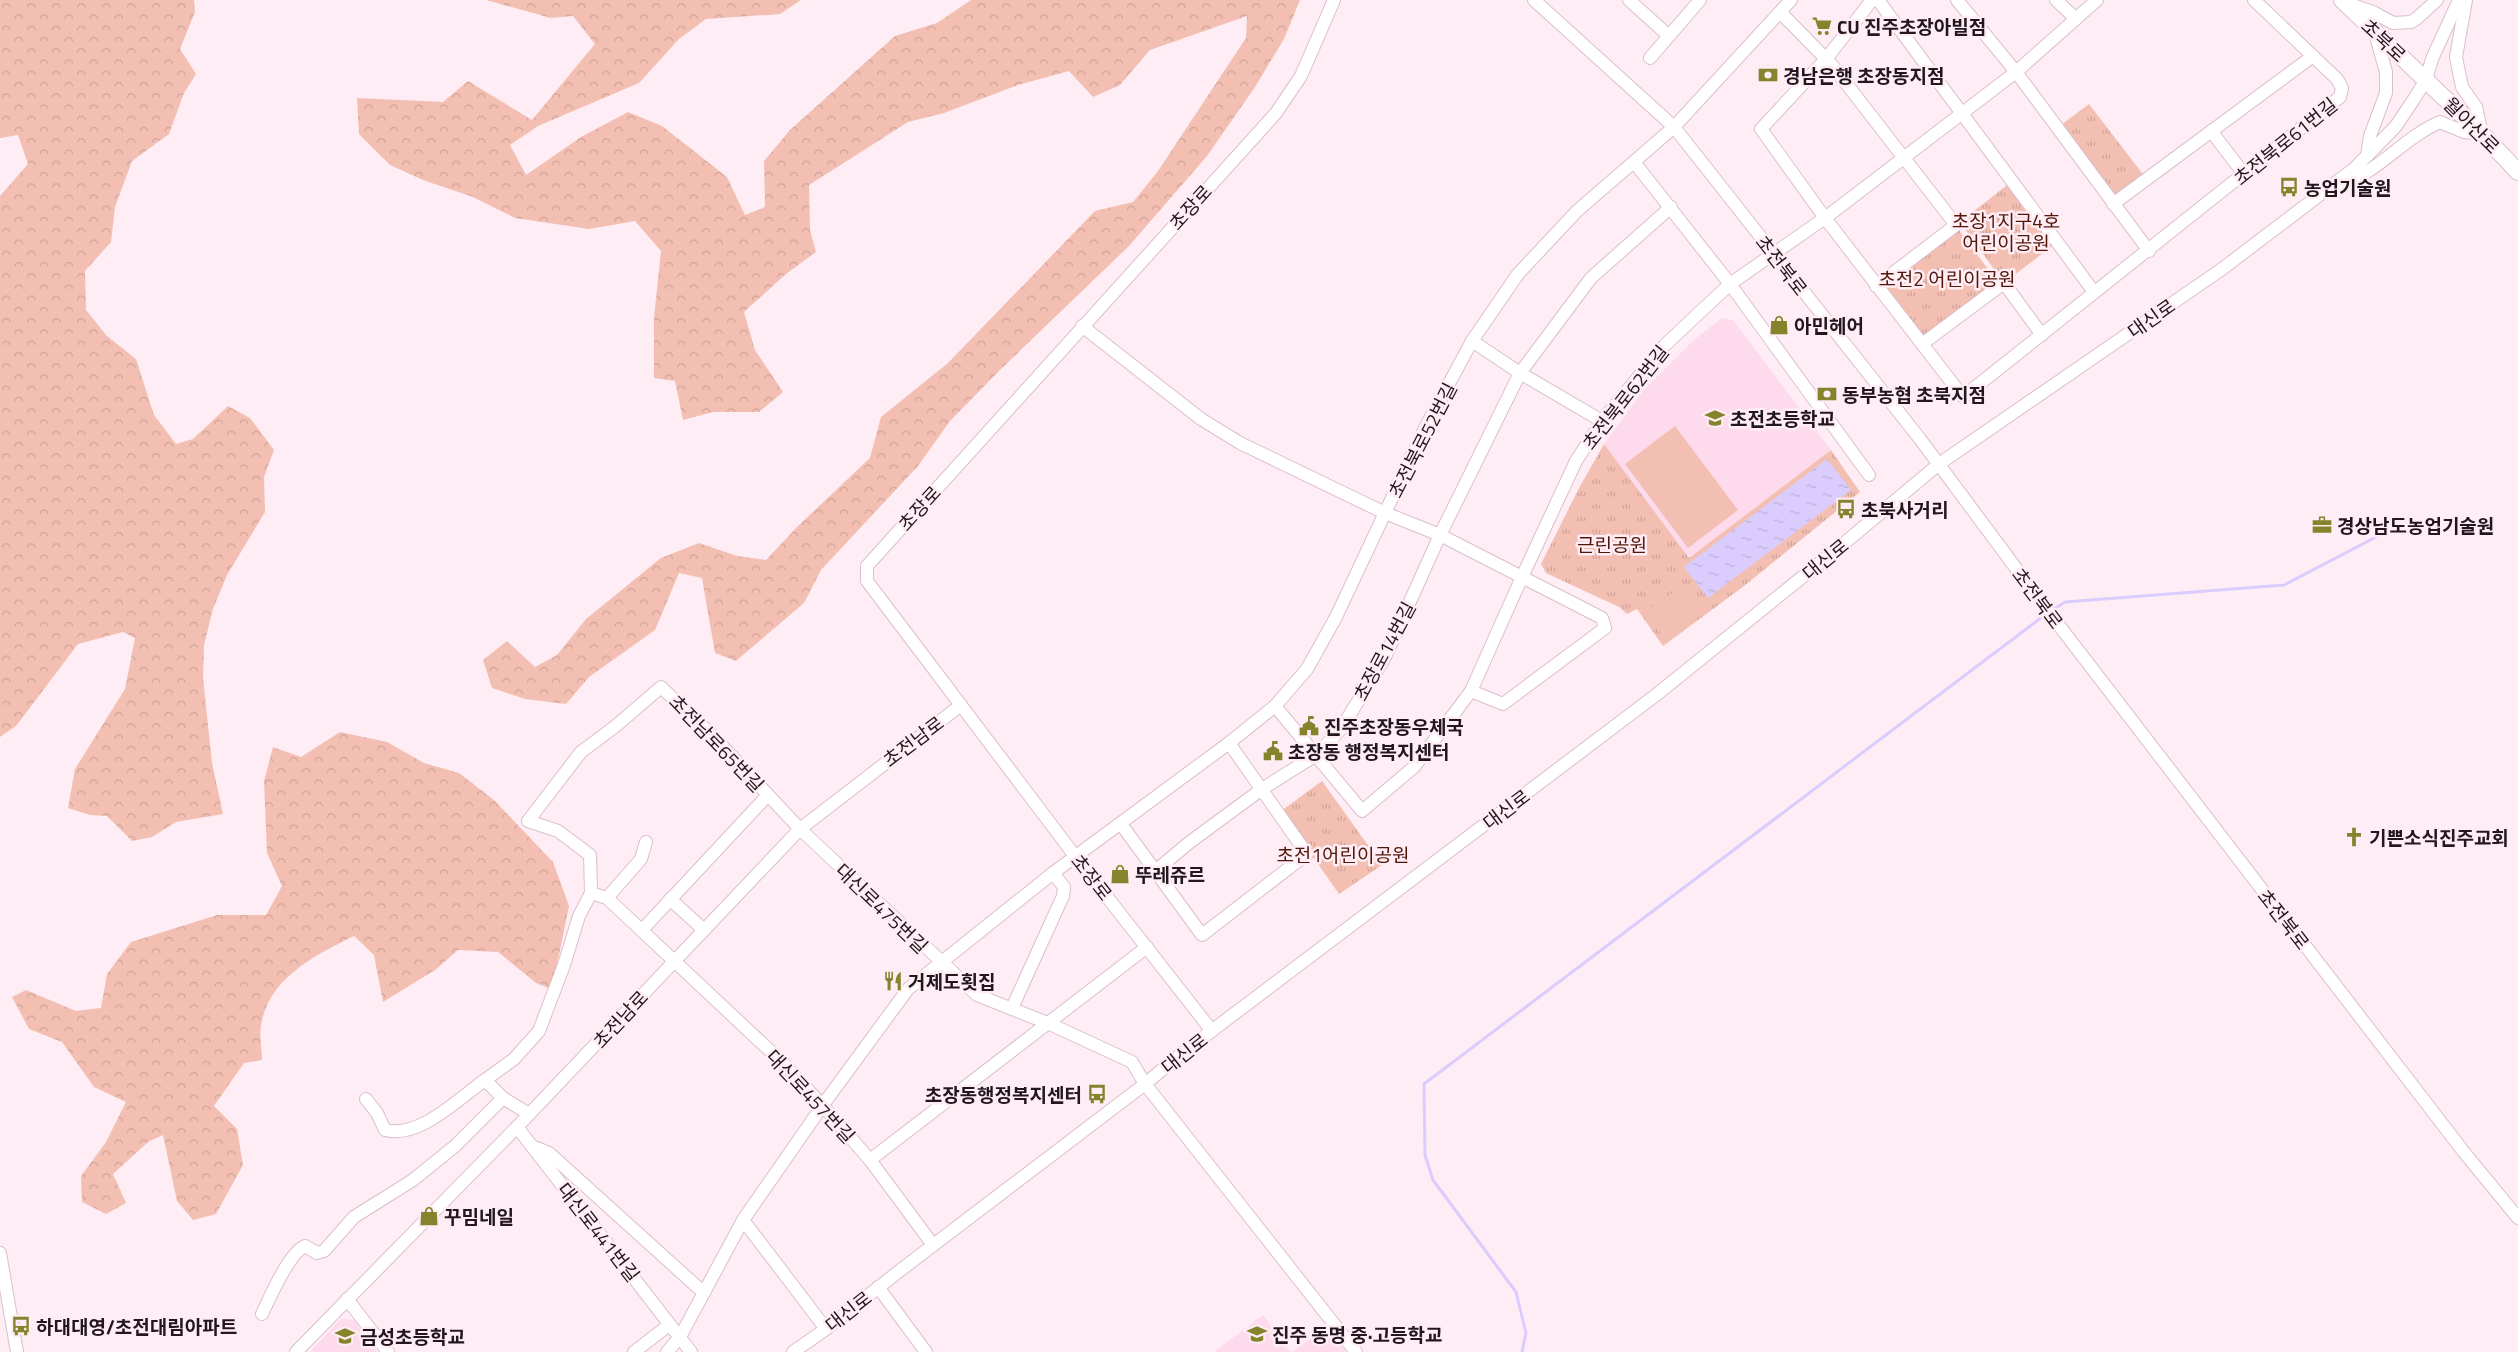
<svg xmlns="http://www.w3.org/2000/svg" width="2518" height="1352" font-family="'Titillium Web','Noto Sans KR',sans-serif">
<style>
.built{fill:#fddaec}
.grass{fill:url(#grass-tufts)}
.forest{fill:url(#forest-crowns)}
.pitch{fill:#f3bfb2}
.water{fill:url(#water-ripples)}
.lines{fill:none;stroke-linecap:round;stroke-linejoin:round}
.stream{stroke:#dacdfd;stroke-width:3}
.minor-casing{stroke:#dabfcd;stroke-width:14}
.major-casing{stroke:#dabfcd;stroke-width:18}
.minor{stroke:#fff;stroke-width:12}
.major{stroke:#fff;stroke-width:16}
.labels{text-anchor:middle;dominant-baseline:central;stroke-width:5;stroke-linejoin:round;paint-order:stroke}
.poi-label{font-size:19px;font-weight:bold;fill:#21171c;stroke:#feedf5;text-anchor:start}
.street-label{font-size:19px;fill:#21171c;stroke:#feedf5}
.park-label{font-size:19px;fill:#521608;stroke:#feedf5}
</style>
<defs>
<pattern id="grass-tufts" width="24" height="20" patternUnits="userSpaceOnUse" patternTransform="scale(1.25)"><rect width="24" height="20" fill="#f3bfb2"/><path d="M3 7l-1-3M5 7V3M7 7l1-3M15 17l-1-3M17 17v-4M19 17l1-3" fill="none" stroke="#d0a398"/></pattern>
<pattern id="forest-crowns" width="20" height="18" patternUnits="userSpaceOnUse" patternTransform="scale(1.25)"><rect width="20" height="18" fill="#f3bfb2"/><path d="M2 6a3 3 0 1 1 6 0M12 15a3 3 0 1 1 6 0" fill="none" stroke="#d0a398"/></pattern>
<pattern id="water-ripples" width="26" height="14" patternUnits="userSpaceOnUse" patternTransform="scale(1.25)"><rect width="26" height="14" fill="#dacdfd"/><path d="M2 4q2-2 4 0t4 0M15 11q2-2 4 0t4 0" fill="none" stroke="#bbafd8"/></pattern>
</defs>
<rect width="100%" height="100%" fill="#feedf5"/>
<g class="built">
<polygon points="1722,318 1733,320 1831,450 1689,558 1604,444 1643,391 1695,339"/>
<polygon points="1263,1315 1290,1352 1214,1352"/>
<polygon points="341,1319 354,1320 377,1352 310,1352"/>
<polygon points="1327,1327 1346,1352 1292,1352"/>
</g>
<g class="grass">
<polygon points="2089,104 2145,177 2113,201 2057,128"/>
<polygon points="2011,182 2056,243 2004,283 1960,222"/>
<polygon points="1958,229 1997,281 1922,336 1884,286"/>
<polygon points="1604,444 1689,558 1831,450 1860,492 1744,586 1663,646 1637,609 1627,614 1619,607 1546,573 1541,564 1579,488"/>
<polygon points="1322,781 1382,865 1339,894 1281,811"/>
</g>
<g class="forest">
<polygon points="0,0 194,0 195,12 180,49 196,74 184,93 169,134 132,161 115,207 111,242 85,271 86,310 107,336 136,359 154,415 176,444 193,439 228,406 250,418 274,450 264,477 265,512 227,575 213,609 204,645 203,678 212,763 223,814 176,822 152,837 132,841 107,816 90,815 68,808 75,769 125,689 135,638 123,632 78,644 16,726 0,737 0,196 28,164 18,135 0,138"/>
<polygon points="486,0 801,0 780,14 706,19 679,39 639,83 538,126 510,145 526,175 581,137 628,112 662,126 727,177 745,215 765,207 764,161 790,130 895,36 937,23 971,0 1300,0 1284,39 1255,87 1207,156 1129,246 1002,368 950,421 918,466 821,570 804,603 736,661 715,653 702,578 679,573 655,630 589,677 566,704 525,699 492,688 483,660 507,641 535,667 557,655 586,619 661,558 699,543 737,556 766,560 798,526 870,458 881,417 948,363 1095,211 1133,202 1158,171 1246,38 1247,16 1150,50 1120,85 1093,97 1069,71 1018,85 944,113 908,122 809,185 810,230 816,252 786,274 744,312 755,350 783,392 759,412 713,412 683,420 675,381 654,378 654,318 661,251 635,221 589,229 515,218 473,197 423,180 390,165 359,134 357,98 443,102 468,81 532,120 595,44 573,16 551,18"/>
<path d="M340,732L387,742L424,763L459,773L494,800L553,862L569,906L552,989L536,983L498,952L458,950L435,970L383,1002L374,955L354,936C315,955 269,978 261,1025C259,1036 262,1049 262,1060L244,1063L214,1106L237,1129L243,1165L216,1214L193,1220L177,1201L163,1135L148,1142L113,1174L126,1203L106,1214L82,1202L81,1176L106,1142L126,1102L94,1087L62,1042L29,1029L12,997L26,990L76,1011L101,1008L107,974L131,942L217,915H266L282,886L267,853L264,781L273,747L301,757Z"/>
</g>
<g class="pitch">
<polygon points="1675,426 1738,510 1688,548 1625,464"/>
<polygon points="1681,587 1697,610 1661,634 1646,611"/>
</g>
<polygon class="water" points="1827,459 1851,490 1708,598 1684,567"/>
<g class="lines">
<g class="stream">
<polyline points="2051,611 2065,602 2284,585 2399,525"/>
<polyline points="1522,1352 1526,1333 1516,1292 1433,1180 1425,1155 1424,1084 2046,614"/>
</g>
<defs>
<g id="minor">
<polyline points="1534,0 1674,127 1920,439 2041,602 2463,1151 2518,1218"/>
<polyline points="1629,0 1669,36"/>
<polyline points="1872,0 1826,59 1761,129 1825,218 1963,397 2340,97 2342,88 2337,79 2254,0"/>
<polyline points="1878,0 2094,292"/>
<polyline points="1957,0 2016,72 2149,251"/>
<polyline points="2056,0 2076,19"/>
<polyline points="2347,3 2373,12 2393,23 2411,22 2416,19 2437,0"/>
<polyline points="1780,12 1831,64 1956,225 1876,286"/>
<polyline points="1650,58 1700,0"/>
<polyline points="2211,131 2244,174"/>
<polyline points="2367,156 2370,136 2386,93 2386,72 2375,33"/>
<polyline points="1634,162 1730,284 1869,475"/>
<path d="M2340,185C2379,172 2403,138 2440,122L2464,132L2482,134L2476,107L2462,87L2456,57L2466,0"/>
<polyline points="2113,204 2313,56"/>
<polyline points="1082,326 1201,419 1240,443 1385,513 1440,535 1520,373 1472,341"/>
<polyline points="1922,344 2004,283 2042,335"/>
<polyline points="1602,421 1520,373 1591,278 1671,207"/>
<polygon points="1522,577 1602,618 1605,628 1503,704 1471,691"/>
<polyline points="1275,706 1362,811 1414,767 1471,691"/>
<polyline points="1121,824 1202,935 1307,854 1229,743"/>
<polyline points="1154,872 1190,842 1262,789 1316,755 1341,729 1385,657 1440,535 1522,577 1576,461 1602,421 1665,345 1730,284 1825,218 2016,72 2097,0"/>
<polyline points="607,898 641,859 646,842"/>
<polyline points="670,899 704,930"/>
<polyline points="642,930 768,795"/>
<polyline points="1012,1008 1063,896 1064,887 1053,873"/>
<polyline points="1212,1031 1075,856 867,581 867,566 1276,113 1301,76 1334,0"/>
<polyline points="503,1098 485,1080 514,1059 539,1031 564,965 579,916 591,893"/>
<path d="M366,1099L377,1113L385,1130C419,1139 458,1099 485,1080"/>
<polyline points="517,1127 691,1352"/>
<polyline points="537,1148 549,1153 704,1293"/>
<polyline points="870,1160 1147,947"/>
<polyline points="743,1220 826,1329"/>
<polyline points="933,1245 870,1160 823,1106 783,1063 607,898 591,893 590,855 558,831 528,821 581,752 617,725 661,687 712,735 800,829 977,995 1050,1024 1132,1062 1145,1084 1356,1352"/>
<polyline points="0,1253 17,1352"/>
<polyline points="878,1287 926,1352"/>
<polyline points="347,1299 388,1352"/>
<path d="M262,1314C270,1297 289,1253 305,1246L317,1253L324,1251L354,1217L413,1180L455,1146L503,1098L529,1114"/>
<polyline points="296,1352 517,1127 800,829 961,705"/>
<polyline points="634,1352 669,1325"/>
<polyline points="667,1352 680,1337 743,1220 825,1102 908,989 1053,873 1229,743 1275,706 1307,669 1336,617 1425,428 1472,341 1518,274 1577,211 1674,127 1791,0"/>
<polyline points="793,1352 826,1329 898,1272 1145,1084 1181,1054 1656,695 1842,545 1939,464 2222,269 2355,168 2396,126 2414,99 2426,80 2432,59 2459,0"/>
</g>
<polyline id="major" points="2342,0 2482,134 2518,172"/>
</defs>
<use href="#minor" class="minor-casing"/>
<use href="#major" class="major-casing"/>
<use href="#minor" class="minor"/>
<use href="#major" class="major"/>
</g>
<defs>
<symbol id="supermarket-bare" viewBox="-9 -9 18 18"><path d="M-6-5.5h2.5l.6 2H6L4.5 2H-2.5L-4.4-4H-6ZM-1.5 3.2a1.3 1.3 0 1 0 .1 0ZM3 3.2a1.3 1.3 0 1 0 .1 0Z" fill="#85832c" stroke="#feedf5" stroke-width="2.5" paint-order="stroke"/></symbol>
<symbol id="bank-bare" viewBox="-9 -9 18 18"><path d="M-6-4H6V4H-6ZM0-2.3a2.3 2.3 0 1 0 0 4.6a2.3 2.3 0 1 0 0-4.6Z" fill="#85832c" stroke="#feedf5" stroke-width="2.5" paint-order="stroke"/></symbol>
<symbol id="bus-bare" viewBox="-9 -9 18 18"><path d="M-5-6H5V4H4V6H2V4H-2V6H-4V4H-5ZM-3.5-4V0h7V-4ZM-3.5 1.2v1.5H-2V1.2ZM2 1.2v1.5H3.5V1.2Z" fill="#85832c" stroke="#feedf5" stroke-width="2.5" paint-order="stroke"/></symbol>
<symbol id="shop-bare" viewBox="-9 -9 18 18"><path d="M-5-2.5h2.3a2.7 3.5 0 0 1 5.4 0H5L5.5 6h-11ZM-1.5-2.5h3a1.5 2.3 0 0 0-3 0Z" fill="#85832c" stroke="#feedf5" stroke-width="2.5" paint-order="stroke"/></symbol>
<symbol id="school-bare" viewBox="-9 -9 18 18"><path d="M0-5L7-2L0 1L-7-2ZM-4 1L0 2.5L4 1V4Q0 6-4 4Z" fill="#85832c" stroke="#feedf5" stroke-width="2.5" paint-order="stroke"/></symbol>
<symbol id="office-bare" viewBox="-9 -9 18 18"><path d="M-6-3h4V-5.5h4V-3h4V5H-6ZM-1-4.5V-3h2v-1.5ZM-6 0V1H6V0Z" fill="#85832c" stroke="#feedf5" stroke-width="2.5" paint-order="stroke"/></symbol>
<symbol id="civic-bare" viewBox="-9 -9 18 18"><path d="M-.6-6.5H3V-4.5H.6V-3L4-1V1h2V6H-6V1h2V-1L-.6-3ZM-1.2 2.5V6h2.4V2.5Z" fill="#85832c" stroke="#feedf5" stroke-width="2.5" paint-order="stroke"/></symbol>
<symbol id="church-bare" viewBox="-9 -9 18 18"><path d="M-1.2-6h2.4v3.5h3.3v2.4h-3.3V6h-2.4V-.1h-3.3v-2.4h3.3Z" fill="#85832c" stroke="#feedf5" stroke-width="2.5" paint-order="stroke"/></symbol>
<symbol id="restaurant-bare" viewBox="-9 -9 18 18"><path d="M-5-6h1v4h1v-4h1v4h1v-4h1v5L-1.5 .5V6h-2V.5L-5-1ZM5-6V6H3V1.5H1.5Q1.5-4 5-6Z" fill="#85832c" stroke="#feedf5" stroke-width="2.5" paint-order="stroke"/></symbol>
</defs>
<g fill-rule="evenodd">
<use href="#supermarket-bare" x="1808" y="12" width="28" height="28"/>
<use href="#bank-bare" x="1754" y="61" width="28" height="28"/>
<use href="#bus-bare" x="2275" y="173" width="28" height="28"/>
<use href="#shop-bare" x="1765" y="311" width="28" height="28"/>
<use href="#bank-bare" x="1813" y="380" width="28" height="28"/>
<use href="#school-bare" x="1701" y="404" width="28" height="28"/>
<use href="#bus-bare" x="1832" y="495" width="28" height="28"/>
<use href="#office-bare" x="2308" y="511" width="28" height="28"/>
<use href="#civic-bare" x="1295" y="712" width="28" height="28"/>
<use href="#civic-bare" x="1259" y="737" width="28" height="28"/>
<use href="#church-bare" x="2340" y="823" width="28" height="28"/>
<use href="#shop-bare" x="1106" y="860" width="28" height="28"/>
<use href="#restaurant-bare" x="879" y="967" width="28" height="28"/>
<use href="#bus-bare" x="1083" y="1080" width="28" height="28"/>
<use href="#shop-bare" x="415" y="1202" width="28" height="28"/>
<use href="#bus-bare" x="7" y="1312" width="28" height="28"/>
<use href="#school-bare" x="1243" y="1320" width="28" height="28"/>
<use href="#school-bare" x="331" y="1322" width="28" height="28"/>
</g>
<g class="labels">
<g class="poi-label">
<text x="1837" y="26">CU 진주초장아빌점</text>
<text x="1783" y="75">경남은행 초장동지점</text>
<text x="2304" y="187">농업기술원</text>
<text x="1794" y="325">아민헤어</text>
<text x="1842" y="394">동부농협 초북지점</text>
<text x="1730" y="418">초전초등학교</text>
<text x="1861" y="509">초북사거리</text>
<text x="2337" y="525">경상남도농업기술원</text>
<text x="1324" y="726">진주초장동우체국</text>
<text x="1288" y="751">초장동 행정복지센터</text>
<text x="2369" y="837">기쁜소식진주교회</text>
<text x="1135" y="874">뚜레쥬르</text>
<text x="908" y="981">거제도횟집</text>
<text x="1082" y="1094" text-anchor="end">초장동행정복지센터</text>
<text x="444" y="1216">꾸밈네일</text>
<text x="36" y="1326">하대대영/초전대림아파트</text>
<text x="1272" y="1334">진주 동명 중·고등학교</text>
<text x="360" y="1336">금성초등학교</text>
</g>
<g class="street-label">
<text transform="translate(2384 40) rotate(43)">초북로</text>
<text transform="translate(2472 125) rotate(45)">월아산로</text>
<text transform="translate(2285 141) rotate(-39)">초전북로61번길</text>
<text transform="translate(1190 207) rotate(-48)">초장로</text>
<text transform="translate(1782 265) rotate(52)">초전북로</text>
<text transform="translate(2151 318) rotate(-35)">대신로</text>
<text transform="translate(1625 397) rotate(-52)">초전북로62번길</text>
<text transform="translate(1422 440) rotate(-63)">초전북로52번길</text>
<text transform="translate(919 508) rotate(-48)">초장로</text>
<text transform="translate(1825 559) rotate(-39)">대신로</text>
<text transform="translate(2038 598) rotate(53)">초전북로</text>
<text transform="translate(1384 651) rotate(-62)">초장로14번길</text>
<text transform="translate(913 741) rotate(-37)">초전남로</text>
<text transform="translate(717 743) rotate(46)">초전남로65번길</text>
<text transform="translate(1506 809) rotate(-37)">대신로</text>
<text transform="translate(1092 877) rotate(52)">초장로</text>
<text transform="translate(882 908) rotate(44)">대신로475번길</text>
<text transform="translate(2284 919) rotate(52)">초전북로</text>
<text transform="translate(620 1019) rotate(-47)">초전남로</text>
<text transform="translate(1184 1053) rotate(-38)">대신로</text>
<text transform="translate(811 1096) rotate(47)">대신로457번길</text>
<text transform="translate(599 1232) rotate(52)">대신로441번길</text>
<text transform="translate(848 1311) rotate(-38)">대신로</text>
</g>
<g class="park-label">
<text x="2006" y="220">초장1지구4호<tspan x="2006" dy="22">어린이공원</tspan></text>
<text x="1947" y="278">초전2 어린이공원</text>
<text x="1612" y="544">근린공원</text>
<text x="1343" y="854">초전1어린이공원</text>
</g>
</g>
</svg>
